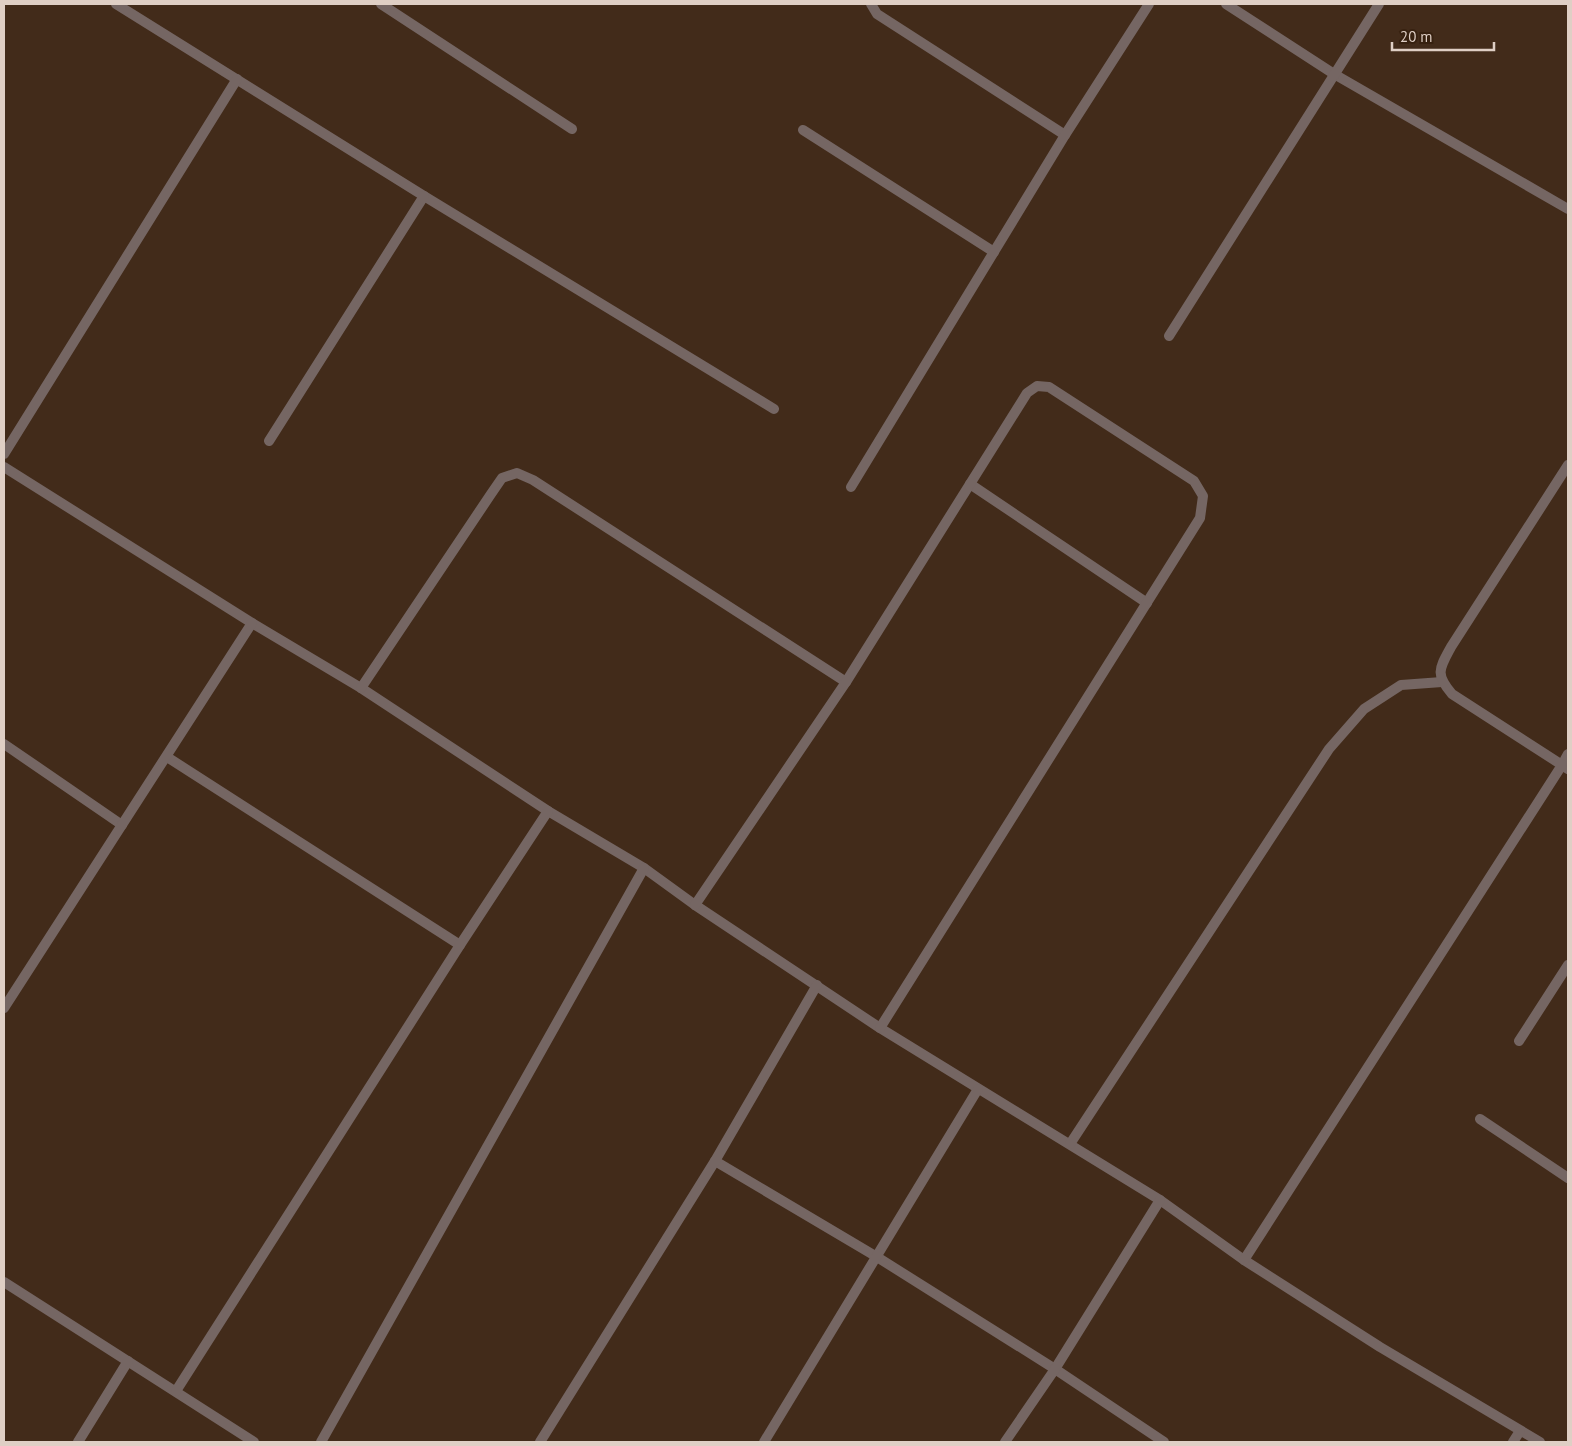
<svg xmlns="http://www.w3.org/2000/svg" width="1572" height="1446" font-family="'PT Sans',sans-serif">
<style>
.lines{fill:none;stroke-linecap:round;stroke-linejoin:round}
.service{stroke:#756663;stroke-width:10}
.minor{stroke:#756663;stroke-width:10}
</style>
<rect width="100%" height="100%" fill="#422b1a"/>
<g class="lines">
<polyline class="service" points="1480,1119 1568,1178"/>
<g class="minor">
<polyline points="116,4 424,196 774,409"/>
<polyline points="381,4 572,129"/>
<polyline points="871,4 877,14 1065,135"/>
<polyline points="1226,4 1334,74 1568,209"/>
<polyline points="803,130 994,252"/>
<polyline points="1169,336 1379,4"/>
<polyline points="269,441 424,196"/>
<polyline points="4,454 237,79"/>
<polyline points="4,467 252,623 361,688 548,811 644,868 695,905 880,1028 1160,1200 1244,1260 1380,1347 1540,1442"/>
<polyline points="970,484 1147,603"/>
<polyline points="851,487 1065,135 1149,4"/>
<polyline points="361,688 491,494 502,478 517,473 533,480 846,682"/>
<polyline points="4,744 122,825"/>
<polyline points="1568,754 1562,765 1568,769"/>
<polyline points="167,757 460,945"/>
<polyline points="695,905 846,682 1027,393 1037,386 1049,387 1194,481 1203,496 1200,518 880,1028"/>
<polyline points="4,1008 252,623"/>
<polyline points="1519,1041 1568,965"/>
<polyline points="1070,1144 1329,749 1364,709 1401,685 1442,682"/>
<polyline points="715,1161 877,1257 1055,1369 1164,1442"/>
<path d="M1244,1260L1562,765L1452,694C1435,674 1439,669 1451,647L1568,465"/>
<polyline points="4,1282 254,1442"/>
<polyline points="176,1391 460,945 548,811"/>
<polyline points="78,1442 128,1361"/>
<polyline points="321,1442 644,868"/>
<polyline points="540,1442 715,1161 817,985"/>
<polyline points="764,1442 978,1089"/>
<polyline points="1005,1442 1055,1369 1160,1200"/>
<polyline points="1513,1442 1520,1431"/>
</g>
</g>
<rect width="1572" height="1446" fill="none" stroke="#dfcfc5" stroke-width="10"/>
<path d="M1392 42v8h102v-8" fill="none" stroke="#dfcfc5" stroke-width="2.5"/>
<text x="1400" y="42" font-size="15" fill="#dfcfc5" stroke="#372110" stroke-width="4" paint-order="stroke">20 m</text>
</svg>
